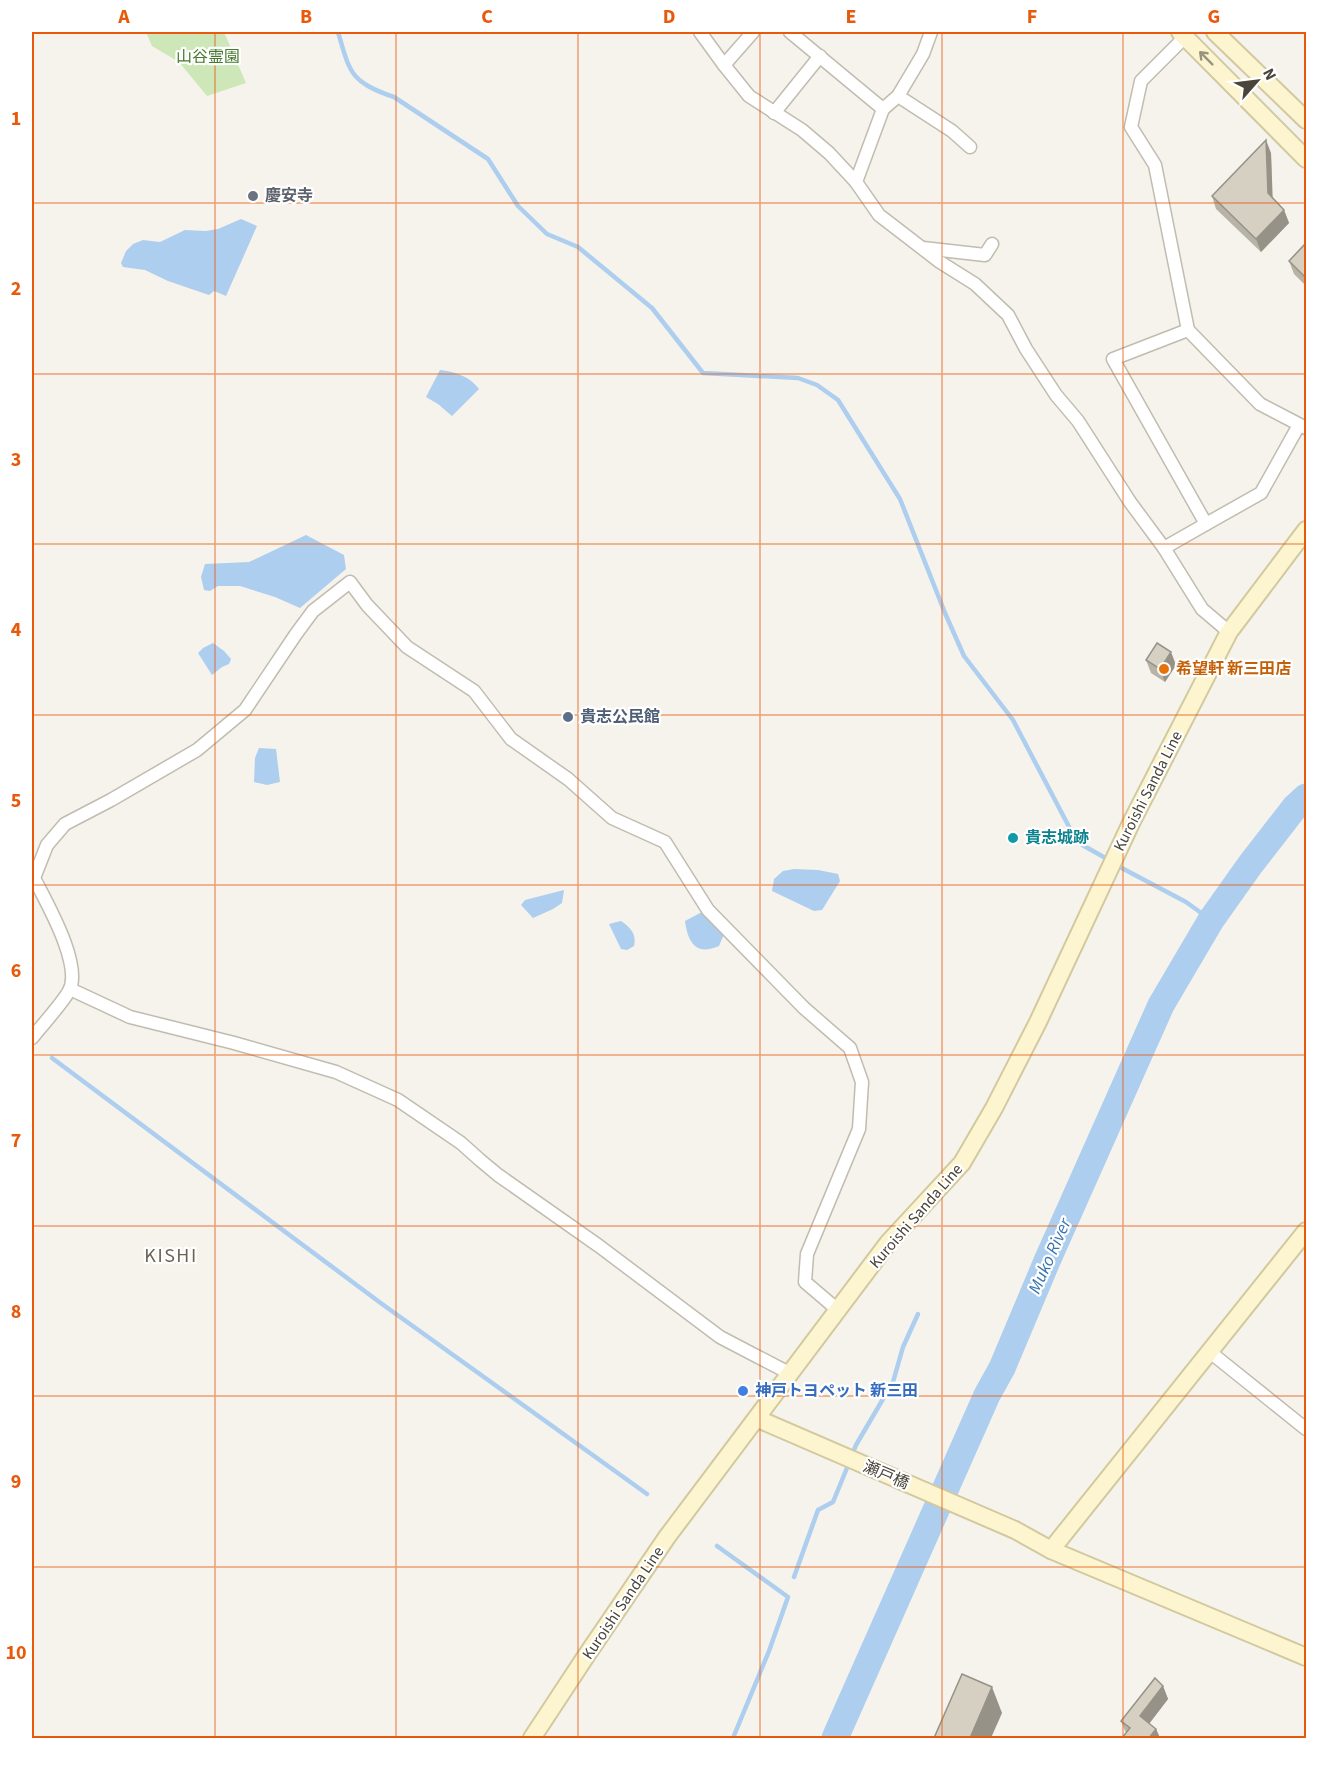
<svg xmlns="http://www.w3.org/2000/svg" width="1338" height="1770" font-family="'Source Sans 3','Noto Sans JP',sans-serif">
<style>
.green{fill:#cee7b8}
.water{fill:#adceee}
.lines{fill:none;stroke-linecap:round;stroke-linejoin:round}
.stream{stroke:#adceee;stroke-width:4.5}
.river{stroke:#adceee;stroke-width:27}
.street-casing{stroke:#c1bcaf;stroke-width:15}
.secondary-casing{stroke:#d2c99e;stroke-width:20}
.street{stroke:#fff;stroke-width:12}
.secondary{stroke:#fcf5cf;stroke-width:16}
.wall{fill:#b8b3a7}
.shaded-wall{fill:#969288}
.building{fill:#d6d0c2;stroke:#969288;stroke-width:1.5}
.oneway{stroke:#9a947d}
.grid{fill:none;stroke:#e8590c;stroke-width:1.5;stroke-opacity:0.55}
.worship-dot{fill:#6b7280;stroke:#fff;stroke-width:2}
.food-dot{fill:#e8710a;stroke:#fff;stroke-width:2}
.service-dot{fill:#5c6f8a;stroke:#fff;stroke-width:2}
.culture-dot{fill:#0f9aa8;stroke:#fff;stroke-width:2}
.shop-dot{fill:#3f7fe0;stroke:#fff;stroke-width:2}
.labels{text-anchor:middle;dominant-baseline:central;stroke-width:4.5;stroke-linejoin:round;paint-order:stroke}
.park-label{font-size:16px;fill:#457a2f;stroke:#fff}
.worship-label{font-size:16px;font-weight:bold;fill:#5b616d;stroke:#fff;text-anchor:start}
.food-label{font-size:16px;font-weight:bold;fill:#c56008;stroke:#fff;text-anchor:start}
.service-label{font-size:16px;font-weight:bold;fill:#4e5e75;stroke:#fff;text-anchor:start}
.street-label{font-size:16px;fill:#4a453a;stroke:#fff}
.culture-label{font-size:16px;font-weight:bold;fill:#0d838f;stroke:#fff;text-anchor:start}
.shop-label{font-size:16px;font-weight:bold;fill:#366cbe;stroke:#fff;text-anchor:start}
.water-label{font-size:18px;font-style:italic;fill:#3774b1;stroke:#fff}
.quarter-label{font-size:20px;letter-spacing:1.5px;fill:#6c6352;stroke:#fff}
.neatline{fill:none;stroke:#e8590c;stroke-width:2}
.grid-label{font-size:20px;text-anchor:middle;font-weight:bold;fill:#e8590c}
</style>
<rect width="100%" height="100%" fill="#f5f3ec"/>
<polygon class="green" points="146,32 224,32 246,83 207,96 179,62 152,46"/>
<g class="water">
<polygon points="241,219 257,226 226,296 214,291 209,295 168,281 145,270 123,267 121,263 126,251 133,244 143,240 160,242 185,230 206,231 218,229"/>
<path d="M440,370C456,372 469,376 479,389L452,416L438,404L426,397Z"/>
<polygon points="306,535 344,555 346,569 300,608 275,597 240,586 218,586 210,591 204,590 201,577 205,564 249,562"/>
<polygon points="213,643 224,651 231,659 229,664 222,667 212,675 198,653 203,648"/>
<polygon points="259,748 276,749 280,782 267,785 254,782 255,758"/>
<polygon points="794,869 818,870 838,874 840,881 822,910 814,911 772,891 774,879 783,871"/>
<polygon points="564,890 562,903 553,909 533,918 521,905 525,900"/>
<path d="M702,912L724,934L719,946C696,956 688,943 685,921Z"/>
<path d="M621,921C630,927 637,934 634,946L627,950L621,949L609,924Z"/>
</g>
<g class="lines">
<g class="stream">
<path d="M338,32C350,73 350,82 394,97L488,159L518,206L547,234L578,247L652,308L703,373L798,378L817,385L838,400L900,499L945,613L964,656L1013,720L1077,842L1109,860"/>
<polyline points="1116,865 1186,902 1211,920"/>
<polyline points="52,1058 382,1304 647,1494"/>
<polyline points="852,1455 856,1445 893,1382 903,1347 918,1314"/>
<polyline points="717,1546 788,1597 769,1651 733,1738"/>
<polyline points="794,1577 818,1510 833,1502 849,1463"/>
</g>
<polyline class="river" points="835,1738 987,1395 1002,1368 1047,1261 1161,1005 1211,920 1250,865 1295,807 1306,797"/>
<defs>
<g id="street">
<polyline points="700,32 724,65 749,96 802,130 829,153 856,182 879,215 940,262 975,284 1008,315 1026,349 1056,395 1078,421 1130,502 1164,548 1202,609 1229,632"/>
<polyline points="790,32 883,109 856,182"/>
<polyline points="1185,37 1141,81 1131,127 1155,165 1188,330 1260,404 1306,428"/>
<polyline points="724,65 753,32"/>
<polyline points="898,96 923,54 931,32"/>
<polyline points="883,109 898,96 952,131 970,147"/>
<polyline points="774,113 820,56"/>
<polyline points="923,248 985,255 992,244"/>
<polyline points="1188,330 1113,359 1206,524 1261,493 1299,425"/>
<polyline points="1164,548 1206,524"/>
<polyline points="70,989 130,1017 234,1043 336,1072 398,1100 461,1143 480,1160 498,1175 599,1246 720,1337 791,1374"/>
<path d="M32,1038C42,1025 61,1005 69,991C83,965 46,902 34,878L47,845L65,824L111,800L197,750L245,710L296,634L313,611L350,582L367,605L407,647L474,691L511,739L568,779L612,818L665,842L708,910L804,1008L850,1048L862,1082L859,1129L807,1254L805,1282L839,1311"/>
<polyline points="1210,1352 1306,1429"/>
</g>
<g id="secondary">
<polyline points="1180,32 1306,159"/>
<polyline points="1215,32 1306,120"/>
<polyline points="758,1419 1015,1530 1051,1550 1306,1657"/>
<polyline points="1051,1550 1306,1231"/>
<polyline points="532,1738 586,1656 667,1537 888,1243 962,1163 994,1108 1038,1022 1132,821 1229,632 1306,530"/>
</g>
</defs>
<use href="#street" class="street-casing"/>
<use href="#secondary" class="secondary-casing"/>
<use href="#street" class="street"/>
<use href="#secondary" class="secondary"/>
</g>
<g class="wall">
<polygon points="1271,153 1272,198 1284,210 1289,223 1261,252 1216,209 1212,196"/>
<polygon points="1306,243 1306,286 1294,274 1289,261"/>
<polygon points="1146,660 1176,665 1165,682 1151,673"/>
<polygon points="1163,1686 1168,1699 1149,1724 1156,1729 1160,1738 1122,1738 1126,1733 1121,1721"/>
</g>
<g class="shaded-wall">
<polygon points="1266,140 1271,153 1273,206 1268,193"/>
<polygon points="1284,210 1289,223 1261,252 1256,239"/>
<polygon points="1171,652 1176,665 1165,682 1160,669"/>
<polygon points="1163,1686 1168,1699 1145,1729 1140,1716"/>
<polygon points="992,1687 1002,1713 991,1738 970,1738"/>
<polygon points="1156,1729 1160,1738 1149,1738"/>
</g>
<g class="building">
<polygon points="1266,140 1268,193 1284,210 1256,239 1212,196"/>
<polygon points="1306,243 1306,278 1289,261"/>
<polygon points="1157,643 1171,652 1160,669 1146,660"/>
<polygon points="962,1674 992,1687 970,1738 934,1738"/>
<polygon points="1155,1678 1163,1686 1140,1716 1156,1729 1149,1738 1122,1738 1130,1728 1121,1721"/>
</g>
<defs><path id="oneway-shaft" d="M-6 0H5M1.5-3L5.5 0L1.5 3" fill="none" stroke-width="1.6" stroke-linecap="round" stroke-linejoin="round" transform="scale(1.5)"/></defs>
<use class="oneway" href="#oneway-shaft" transform="translate(1206 58) rotate(-135)"/>
<path class="grid" d="M215,32V1738M396,32V1738M578,32V1738M760,32V1738M942,32V1738M1123,32V1738M32,203H1306M32,374H1306M32,544H1306M32,715H1306M32,885H1306M32,1055H1306M32,1226H1306M32,1396H1306M32,1567H1306"/>
<circle class="worship-dot" cx="253" cy="196" r="6"/>
<circle class="food-dot" cx="1164" cy="669" r="6"/>
<circle class="service-dot" cx="568" cy="717" r="6"/>
<circle class="culture-dot" cx="1013" cy="838" r="6"/>
<circle class="shop-dot" cx="743" cy="1391" r="6"/>
<g class="labels">
<g class="park-label">
<text x="208" y="57">山谷霊園</text>
</g>
<g class="worship-label">
<text x="265" y="196">慶安寺</text>
</g>
<g class="food-label">
<text x="1176" y="669">希望軒 新三田店</text>
</g>
<g class="service-label">
<text x="580" y="717">貴志公民館</text>
</g>
<g class="street-label">
<text transform="translate(1148 791) rotate(-63)">Kuroishi Sanda Line</text>
<text transform="translate(916 1216) rotate(-49)">Kuroishi Sanda Line</text>
<text transform="translate(886 1475) rotate(23)">瀬戸橋</text>
<text transform="translate(623 1603) rotate(-56)">Kuroishi Sanda Line</text>
</g>
<g class="culture-label">
<text x="1025" y="838">貴志城跡</text>
</g>
<g class="shop-label">
<text x="755" y="1391">神戸トヨペット 新三田</text>
</g>
<g class="water-label">
<text transform="translate(1050 1256) rotate(-66)">Muko River</text>
</g>
<g class="quarter-label">
<text x="171" y="1256">KISHI</text>
</g>
</g>
<rect width="1338" height="1770" fill="none" stroke="#ffffff" stroke-width="66"/>
<g transform="translate(1257 81) rotate(62)" stroke="#ffffff" stroke-width="4.5" paint-order="stroke">
<path d="M0-4.5L10 22L0 15L-10 22Z" fill="#4a453a"/>
<text y="-9" font-size="16" font-weight="bold" text-anchor="middle" fill="#4a453a">N</text>
</g>
<rect x="33" y="33" width="1272" height="1704" class="neatline"/>
<g class="grid-label">
<text x="124" y="23">A</text>
<text x="306" y="23">B</text>
<text x="487" y="23">C</text>
<text x="669" y="23">D</text>
<text x="851" y="23">E</text>
<text x="1032" y="23">F</text>
<text x="1214" y="23">G</text>
<text x="16" y="125">1</text>
<text x="16" y="295">2</text>
<text x="16" y="466">3</text>
<text x="16" y="636">4</text>
<text x="16" y="807">5</text>
<text x="16" y="977">6</text>
<text x="16" y="1147">7</text>
<text x="16" y="1318">8</text>
<text x="16" y="1488">9</text>
<text x="16" y="1659">10</text>
</g>
</svg>
